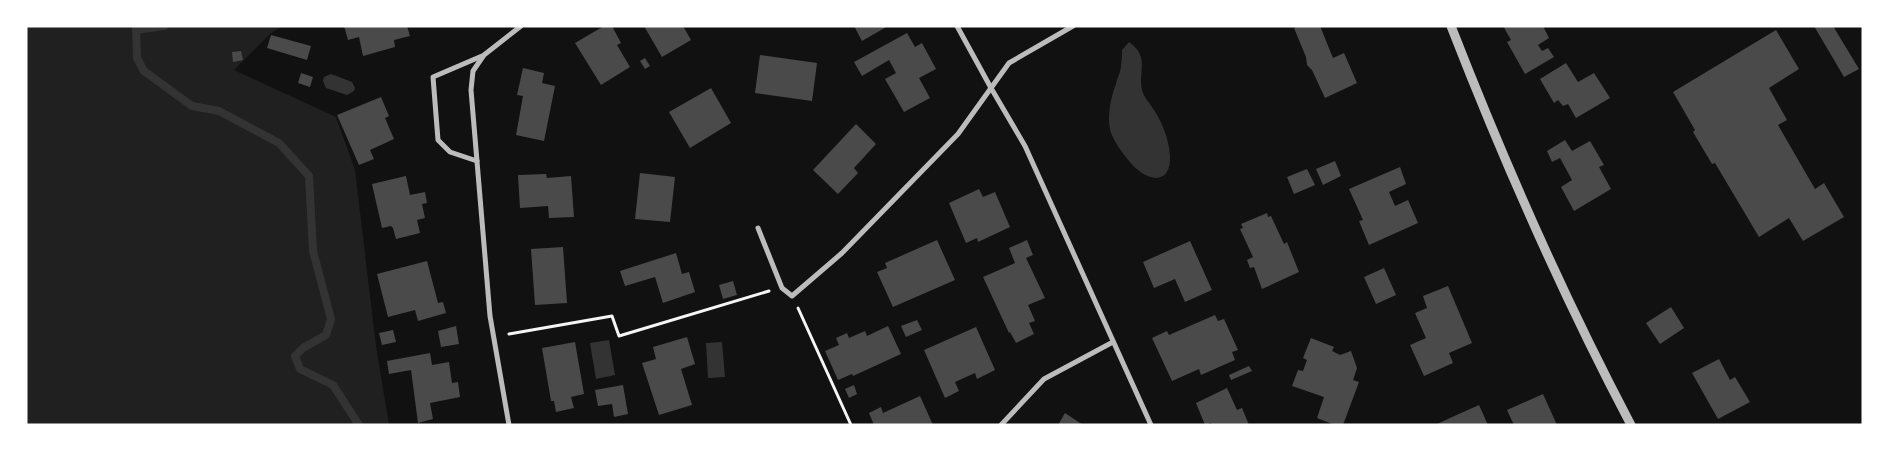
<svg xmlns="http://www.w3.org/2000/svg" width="1889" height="451" font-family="Roboto,sans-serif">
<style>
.green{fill:#202020}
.water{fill:#333}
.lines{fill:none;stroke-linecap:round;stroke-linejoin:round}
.stream{stroke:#333;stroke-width:8}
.building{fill:#4a4a4a}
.path{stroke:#f5f5f5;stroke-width:3}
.minor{stroke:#bcbcbc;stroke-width:5}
.tertiary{stroke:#bcbcbc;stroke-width:9}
</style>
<rect width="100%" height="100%" fill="#111"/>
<polygon class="green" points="26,26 282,26 270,34 234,70 336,117 355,170 376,346 389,425 26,425"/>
<g class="water">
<path d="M1129,42C1150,57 1138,71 1142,90C1144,97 1148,101 1152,107C1162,121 1169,139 1170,156C1171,181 1154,183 1138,170C1129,163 1112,140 1110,129C1107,115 1111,97 1116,84C1117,78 1121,72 1121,65C1122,60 1122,55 1122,50Z"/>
<polygon points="331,74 352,82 355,88 354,91 347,95 326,88 323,81 324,77"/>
<polygon points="609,340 615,375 596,379 590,343"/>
<polygon points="722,342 725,377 708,378 706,343"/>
</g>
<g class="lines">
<g class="stream">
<polyline points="136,26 137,58 144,71 192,106 219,111 279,143 309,176 313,251 331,319 326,335 303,348 295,356 300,369 333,385 359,425"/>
<polyline points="136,30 164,26"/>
</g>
</g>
<g class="building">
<polygon points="344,26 407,26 410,36 394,40 395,47 363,56 359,37 348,40"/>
<polygon points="604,26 612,26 621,43 617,45 630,67 601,85 575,43"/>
<polygon points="644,26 683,26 691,40 662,57"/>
<polygon points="854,26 888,26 862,41"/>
<polygon points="1299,26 1320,26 1333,58 1344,53 1357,83 1325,98 1312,70 1307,65 1306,57 1294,28"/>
<polygon points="1503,26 1543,26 1549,38 1538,45 1542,51 1548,48 1554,57 1525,74 1507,42 1511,40"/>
<polygon points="1814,26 1833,26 1859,69 1844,77"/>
<polygon points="1776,30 1799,69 1769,88 1787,120 1778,125 1815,189 1824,183 1844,217 1803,241 1789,218 1759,237 1715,163 1712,164 1693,132 1695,130 1673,92"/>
<polygon points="907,33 915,47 922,43 936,69 919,78 930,98 904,112 885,79 896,73 889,60 862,76 854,62"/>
<polygon points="271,35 311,46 307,60 267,48"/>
<polygon points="241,51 243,60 233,62 232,52"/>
<polygon points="760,55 817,63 812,101 755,93"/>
<polygon points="645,58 650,66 645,69 640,61"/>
<polygon points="1566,63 1578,82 1594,73 1610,98 1576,118 1568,104 1563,106 1558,100 1554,103 1540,79"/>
<polygon points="523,68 544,73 542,83 555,86 544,141 516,135 523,96 517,95"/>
<polygon points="301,73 313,77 310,87 298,83"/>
<polygon points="711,88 731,123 690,148 669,112"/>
<polygon points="381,97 389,116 385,118 394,139 370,150 374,159 359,165 337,115"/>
<polygon points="856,124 876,144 854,168 858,173 838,194 813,170"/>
<polygon points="1565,140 1572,151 1590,141 1604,165 1599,167 1611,189 1574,211 1561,187 1572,180 1560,158 1552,162 1547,151"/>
<polygon points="1335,161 1341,176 1323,185 1316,169"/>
<polygon points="1400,167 1406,184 1389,192 1395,206 1408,200 1418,223 1369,245 1359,221 1363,220 1349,189"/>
<polygon points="1307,169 1315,185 1294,194 1287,177"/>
<polygon points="640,173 675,177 670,222 635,219"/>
<polygon points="546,174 547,178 571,176 574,217 549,218 548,206 520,208 518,175"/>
<polygon points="406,176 410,195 425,192 427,203 422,204 425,218 417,220 420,233 396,239 393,228 391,226 382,228 372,184"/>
<polygon points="979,189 983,197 995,192 1010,227 978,242 977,238 966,243 949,203"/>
<polygon points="1267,213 1268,217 1271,216 1284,244 1287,242 1299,272 1262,289 1254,267 1250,268 1247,260 1253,257 1240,229 1243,228 1241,224"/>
<polygon points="937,240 955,280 893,307 877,272 887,268 885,263"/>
<polygon points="1027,240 1033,255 1026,258 1045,298 1028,305 1035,321 1029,323 1034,334 1016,343 1010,332 1009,333 983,277 1015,263 1009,248"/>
<polygon points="1190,241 1212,290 1185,302 1175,279 1154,288 1143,262"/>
<polygon points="563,247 567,303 535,305 531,249"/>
<polygon points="676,253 682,274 689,272 695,292 663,303 655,277 625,286 620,271"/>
<polygon points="427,261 438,303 443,302 446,313 418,321 415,310 388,317 377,274"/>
<polygon points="1384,268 1396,295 1376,304 1364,277"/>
<polygon points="733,281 737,295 723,299 719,285"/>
<polygon points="1448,286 1472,343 1449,353 1453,363 1424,376 1410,345 1426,338 1415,313 1427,308 1423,296"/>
<polygon points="1671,307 1684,328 1660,344 1646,323"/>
<polygon points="1215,315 1218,321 1224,319 1238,350 1232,352 1235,360 1201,375 1199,369 1172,381 1152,338 1167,331 1169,335"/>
<polygon points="917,320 922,330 906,337 901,326"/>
<polygon points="456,326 459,344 441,347 438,331"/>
<polygon points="888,326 901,354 853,376 852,374 838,380 825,351 839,345 836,338 847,333 849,338 865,331 867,336"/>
<polygon points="976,327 995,370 977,379 975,373 955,382 959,391 945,398 924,350"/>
<polygon points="393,330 396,342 382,345 379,333"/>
<polygon points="687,337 695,364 681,369 692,405 659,415 642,363 656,359 653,347"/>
<polygon points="1311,338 1334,347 1332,351 1340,355 1351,351 1357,368 1353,380 1359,382 1343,425 1335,425 1317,418 1324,397 1292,386 1298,370 1303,371 1307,360 1303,358"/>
<polygon points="575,342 584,394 571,397 574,408 556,412 554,401 551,401 542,348"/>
<polygon points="430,353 432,365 449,362 452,383 458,382 460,397 430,403 433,419 418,423 411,370 389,374 387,361"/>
<polygon points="1719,359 1730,380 1735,377 1750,402 1718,419 1692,373"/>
<polygon points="1249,366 1252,371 1231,380 1229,375"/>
<polygon points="623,385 628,414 614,417 612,404 598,406 595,390"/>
<polygon points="854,385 857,394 849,398 845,389"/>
<polygon points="1227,388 1237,410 1242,408 1249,425 1212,425 1211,423 1205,425 1196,403"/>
<polygon points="1543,394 1557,425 1514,425 1507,410"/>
<polygon points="920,396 933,425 874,425 869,413 881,407 883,413"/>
<polygon points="1479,405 1488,425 1435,425 1450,418"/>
<polygon points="1065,413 1083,425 1058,425"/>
</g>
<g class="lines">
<g class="path">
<polyline points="798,308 851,425"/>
<polyline points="509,334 612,316 619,336 769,291"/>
</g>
<g class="minor">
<polyline points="1073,26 1009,63 991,88 1025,146 1151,425"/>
<polyline points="477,161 450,152 438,140 433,77 482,56"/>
<polyline points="758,228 782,288 792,296 842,253 958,134 991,88 957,26"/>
<polyline points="509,425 490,316 471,90 473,71 484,55 521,26"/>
<polyline points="1001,425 1044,379 1113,342"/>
</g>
<path class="tertiary" d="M1451,26C1504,162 1563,296 1631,425"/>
</g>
<rect width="1889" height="451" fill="none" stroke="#ffffff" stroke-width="55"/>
</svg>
